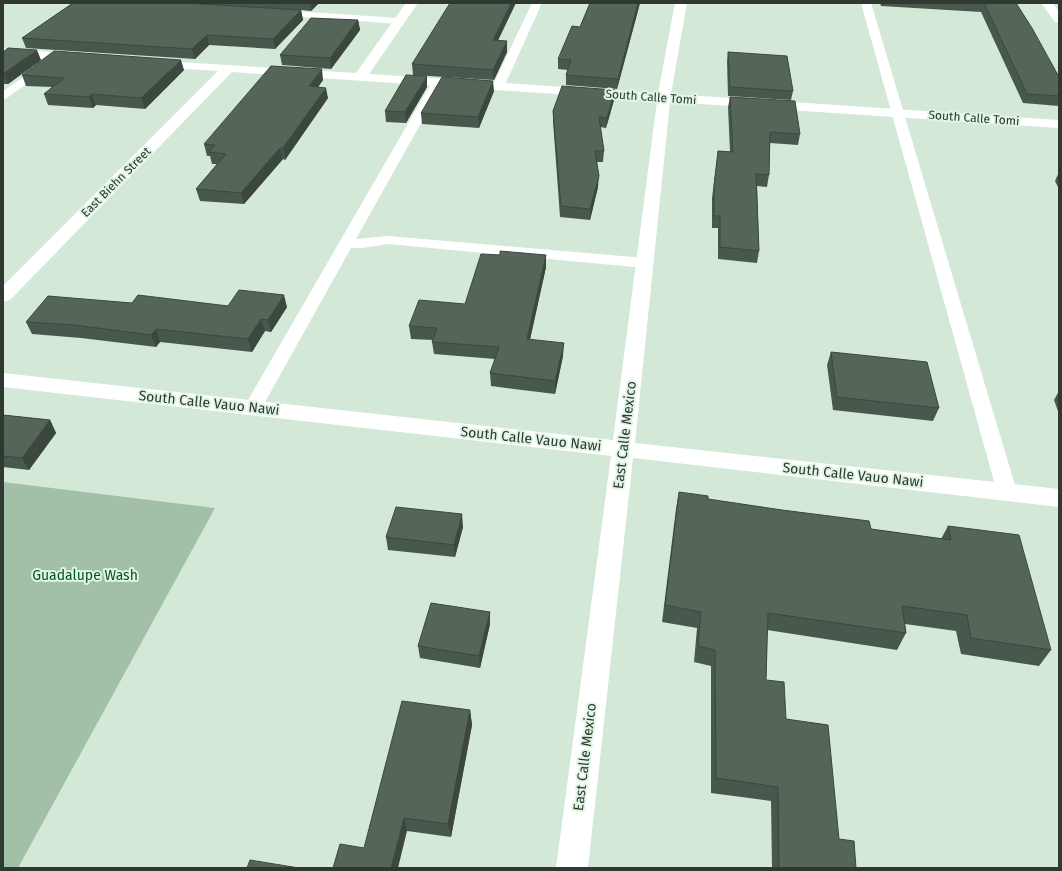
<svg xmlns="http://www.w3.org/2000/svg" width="1062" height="871" font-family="'Fira Sans',sans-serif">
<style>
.green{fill:#a2c0a8}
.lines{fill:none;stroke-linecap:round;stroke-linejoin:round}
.lane{fill:#fff;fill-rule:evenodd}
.street{fill:#fff;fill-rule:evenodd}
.wall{fill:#49584c}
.shaded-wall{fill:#3c473e}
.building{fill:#556658;stroke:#3c473e}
.labels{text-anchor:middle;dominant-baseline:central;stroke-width:4;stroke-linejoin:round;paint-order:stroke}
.far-street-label{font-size:12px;fill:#303832;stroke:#e1f5e5}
.street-label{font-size:14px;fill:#303832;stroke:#e1f5e5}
.park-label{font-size:14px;fill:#035225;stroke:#e1f5e5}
</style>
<rect width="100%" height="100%" fill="#d4e8d8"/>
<polygon class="green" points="3,482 215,508 18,868 3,868"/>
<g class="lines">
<g class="lane">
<polygon points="532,3 542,3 504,87 502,89 494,89 492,87"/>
<polygon points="861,3 871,3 1017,492 1014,497 1007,500 1000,497 997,492"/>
<polygon points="277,10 399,18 404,21 399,24 273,15 272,13 273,11"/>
<polygon points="44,63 50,66 48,68 7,98 3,100 3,91"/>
<polygon points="438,79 444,82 356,239 388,236 645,258 650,260 653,263 650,266 645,268 388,244 363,248 351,248 260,411 253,413 246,411 244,407 432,82"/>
</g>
<g class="street">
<polygon points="406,3 418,3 369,74 658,93 675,3 687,3 671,94 1059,120 1059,128 670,102 635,443 1059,489 1059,507 633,458 588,868 556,868 611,456 3,387 3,373 613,440 657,101 232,72 10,300 3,302 3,286 218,71 152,67 146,63 147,60 356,73"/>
<polygon points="1041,3 1053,3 1059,12 1059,23 1055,22"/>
<polygon points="3,48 78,54 84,58 78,62 3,56"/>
</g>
</g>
<g class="wall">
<polygon points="73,3 319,3 311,11 301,10 303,20 275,49 209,45 195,59 26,48 22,38"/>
<polygon points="590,3 640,3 617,89 566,85 566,75 568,70 558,69 558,59 580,27"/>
<polygon points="880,3 1016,3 1059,77 1059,106 1023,103 981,12 881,6"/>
<polygon points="358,20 360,30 331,69 282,65 280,55"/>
<polygon points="498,41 507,41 507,52 494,80 413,75 412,64"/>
<polygon points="3,52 41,60 8,84 3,84"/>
<polygon points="728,52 793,91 791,100 728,96 727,61"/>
<polygon points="184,70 145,109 96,105 93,108 48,105 44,94 52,87 26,86 22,75"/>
<polygon points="323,80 318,87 328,98 285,160 283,159 244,204 200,201 196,189 217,164 212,164 210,156 207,156 204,144"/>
<polygon points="427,87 406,123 386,122 385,111"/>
<polygon points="494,91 479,128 422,124 421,113"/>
<polygon points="730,97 800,134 798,145 770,143 769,175 767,187 757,186 759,251 757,263 718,259 718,228 712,228 712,198 718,151 730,152 728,107"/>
<polygon points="614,100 606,128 600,127 604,151 603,162 596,162 598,187 590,220 560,217 553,121 553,111"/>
<polygon points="1059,172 1059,189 1055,181"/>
<polygon points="500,255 546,255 546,267 530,340 563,356 555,394 491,386 490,373 495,359 434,354 432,342 433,340 411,339 409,326 465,304"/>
<polygon points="132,303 228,306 287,307 271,332 265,331 252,352 160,342 156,347 81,338 32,334 26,322"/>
<polygon points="831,352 939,408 933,421 833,410 827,365"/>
<polygon points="1059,391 1059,414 1054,400"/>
<polygon points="3,415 50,420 56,433 29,470 3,467"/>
<polygon points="679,492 708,499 871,529 941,539 948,526 1051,650 1039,666 961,654 956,631 905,624 906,633 897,650 767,630 766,680 786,719 839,839 856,868 772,868 771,801 711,793 711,666 694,662 697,628 662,622 676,509"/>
<polygon points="463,527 455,557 388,550 386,537"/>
<polygon points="490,612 490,624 480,668 420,658 418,646"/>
<polygon points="470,710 472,725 451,837 407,831 364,848"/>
</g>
<g class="shaded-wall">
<polygon points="310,3 319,3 311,11"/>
<polygon points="511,3 516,3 493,51 493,40"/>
<polygon points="638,3 640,3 617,89 618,79"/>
<polygon points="301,10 303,20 275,49 273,39"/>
<polygon points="358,20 360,30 331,69 330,58"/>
<polygon points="207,35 209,45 195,59 192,49"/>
<polygon points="507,41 507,52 494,80 493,70"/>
<polygon points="37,50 41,60 8,84 4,74"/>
<polygon points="181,60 184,70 145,109 141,98"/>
<polygon points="322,69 323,80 311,97 309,86"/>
<polygon points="427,76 427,87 406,123 405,112"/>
<polygon points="493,81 494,91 479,128 478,117"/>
<polygon points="326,88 328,98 285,160 283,148"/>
<polygon points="615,90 614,100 606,128 607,118"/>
<polygon points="92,94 96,105 93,108 89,97"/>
<polygon points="280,148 283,159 244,204 241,193"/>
<polygon points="599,176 598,187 590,220 590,209"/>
<polygon points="546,255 546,267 527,352 527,339"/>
<polygon points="284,295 287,307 271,332 268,320"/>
<polygon points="261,319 265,331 252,352 248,339"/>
<polygon points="156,329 160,342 156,347 151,335"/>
<polygon points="564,343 563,356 555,394 555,381"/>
<polygon points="50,420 56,433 29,470 22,458"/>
<polygon points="462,514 463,527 455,557 454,545"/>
<polygon points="490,612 490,624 480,668 479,656"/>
<polygon points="470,710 472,725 451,837 448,824"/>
<polygon points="404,818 407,831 398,868 391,868"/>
</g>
<g class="building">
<polygon points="73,3 185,3 301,10 273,39 207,35 192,49 22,38"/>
<polygon points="450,3 511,3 493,40 507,41 493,70 412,64"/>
<polygon points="590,3 638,3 618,79 566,75 571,60 558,59 572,26 580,27"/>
<polygon points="980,3 1016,3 1032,28 1059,77 1059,96 1027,94 984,3"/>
<polygon points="311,18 358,20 330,58 280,55"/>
<polygon points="8,48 37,50 3,74 3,52"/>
<polygon points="54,51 181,60 141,98 92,94 89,97 44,94 64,78 22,75"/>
<polygon points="728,52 787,56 793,91 730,87"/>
<polygon points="271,66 322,69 309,86 326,88 283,148 280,148 241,193 196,189 226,154 209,152 215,145 204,144"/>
<polygon points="406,75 427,76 405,112 385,111"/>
<polygon points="442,77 493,81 478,117 421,113"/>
<polygon points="562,86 615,90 607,118 599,117 604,151 595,151 599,176 590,209 561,206 553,111"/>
<polygon points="730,97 795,101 800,134 770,132 769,175 756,174 759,251 720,247 720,216 714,216 714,186 718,151 733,152"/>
<polygon points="500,251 546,255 527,339 564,343 555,381 490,373 499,347 432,342 437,328 409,326 419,300 465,304 481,254 500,255"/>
<polygon points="239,290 284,295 268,320 261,319 248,339 156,329 151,335 75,325 26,322 48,296 132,303 138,295 228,306"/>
<polygon points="831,352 927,362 939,408 837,397"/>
<polygon points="3,415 50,420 22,458 3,456"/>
<polygon points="679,492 708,496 708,499 782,510 869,521 871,529 951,540 948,526 1019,535 1051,650 971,638 967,615 902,606 906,633 768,613 766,680 784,682 786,719 828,725 839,839 854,841 856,868 779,868 778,787 716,778 715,650 698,646 701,612 665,605"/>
<polygon points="396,507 462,514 454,545 386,537"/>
<polygon points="431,603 490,612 479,656 418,646"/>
<polygon points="402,701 470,710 448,824 404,818 391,868 333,868 340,844 364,848"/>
<polygon points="250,860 299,868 247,868"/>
</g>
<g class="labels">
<g class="far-street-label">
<text transform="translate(651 97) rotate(4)">South Calle Tomi</text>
<text transform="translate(974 118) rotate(4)">South Calle Tomi</text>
<text transform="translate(116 182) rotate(-45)">East Biehn Street</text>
</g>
<g class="street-label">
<text transform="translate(209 403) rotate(6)">South Calle Vauo Nawi</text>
<text transform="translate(625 435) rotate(-83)">East Calle Mexico</text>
<text transform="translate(531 439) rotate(6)">South Calle Vauo Nawi</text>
<text transform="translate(853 475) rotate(6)">South Calle Vauo Nawi</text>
<text transform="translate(585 757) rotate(-83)">East Calle Mexico</text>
</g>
<g class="park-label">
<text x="85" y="575">Guadalupe Wash</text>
</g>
</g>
<rect width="1062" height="871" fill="none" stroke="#303832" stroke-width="8"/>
</svg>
